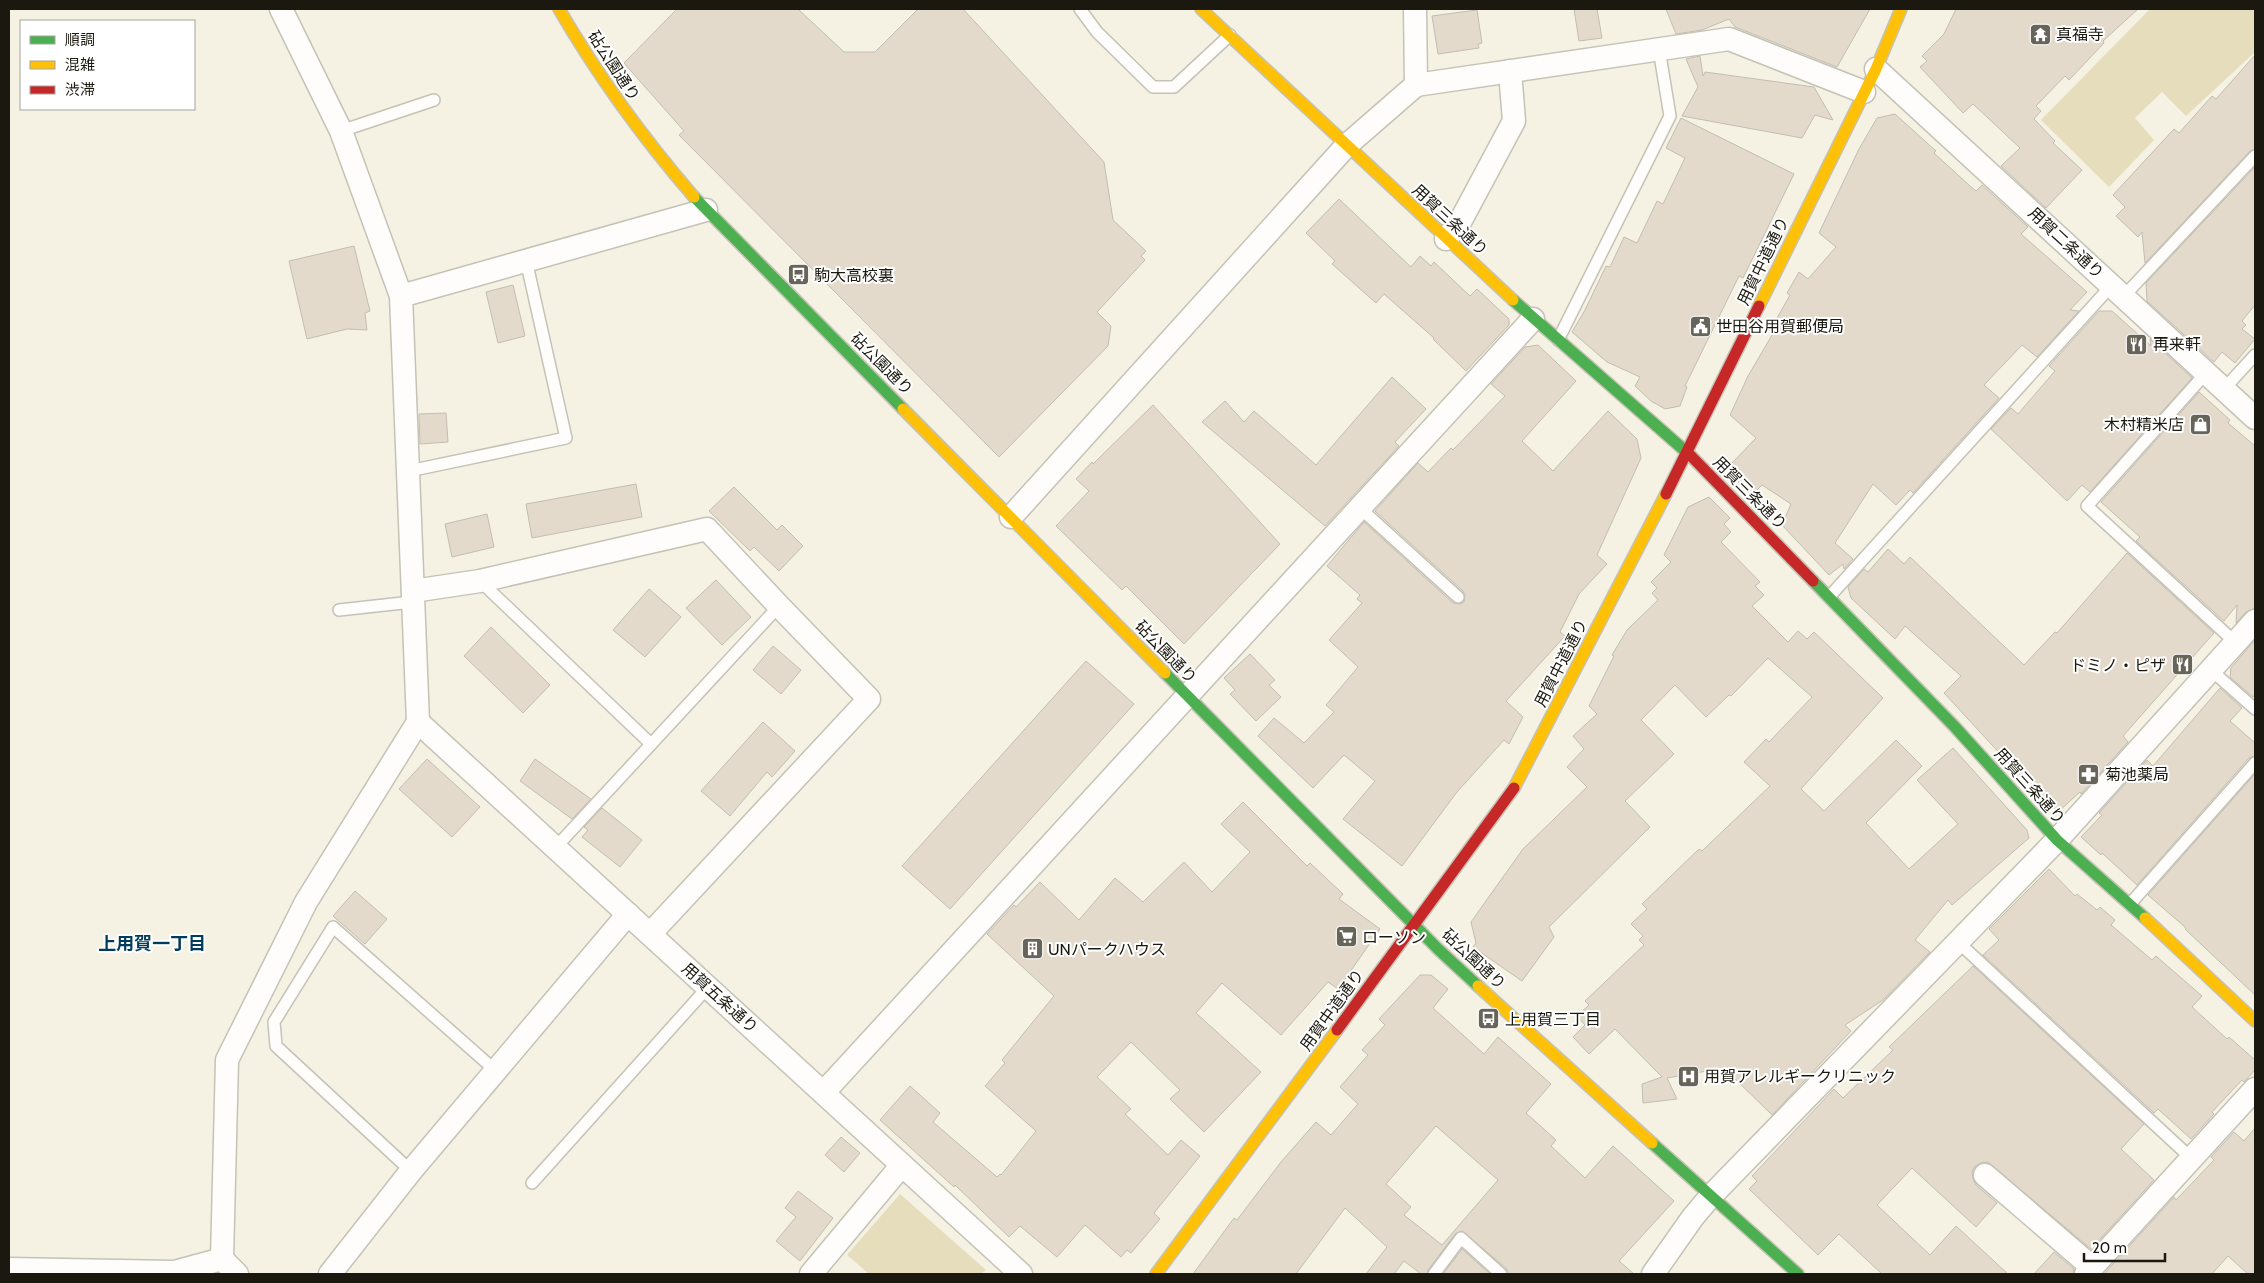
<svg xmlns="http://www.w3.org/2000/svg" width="2264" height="1283" font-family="Cabin,'Noto Sans JP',sans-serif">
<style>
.green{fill:#e5ddbc}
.building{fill:#e4dacc;stroke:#c2bdb3;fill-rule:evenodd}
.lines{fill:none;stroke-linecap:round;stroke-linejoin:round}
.lane-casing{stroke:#c5c2b6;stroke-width:14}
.street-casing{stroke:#c5c2b6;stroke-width:25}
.fast-casing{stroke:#c5c2b6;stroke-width:14}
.slow-casing{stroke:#c5c2b6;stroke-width:14}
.jam-casing{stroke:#c5c2b6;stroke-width:14}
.lane{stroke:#fefdfb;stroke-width:11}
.street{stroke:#fefdfb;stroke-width:22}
.fast{stroke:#4caf50;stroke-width:11}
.slow{stroke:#ffc107;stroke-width:11}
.jam{stroke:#c62828;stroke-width:11}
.labels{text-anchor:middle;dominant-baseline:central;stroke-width:4;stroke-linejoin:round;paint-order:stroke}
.poi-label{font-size:16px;fill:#1b190f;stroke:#fff;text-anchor:start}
.street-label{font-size:16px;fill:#1b190f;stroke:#fff}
.neighbourhood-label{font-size:18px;font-weight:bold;fill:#003c5d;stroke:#fff}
</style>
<rect width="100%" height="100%" fill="#f5f2e3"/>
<g class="green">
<polygon points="2150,9 2255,9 2255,52 2186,116 2162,92 2135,118 2154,140 2109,187 2041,120"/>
<polygon points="900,1194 986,1270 981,1274 869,1274 847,1255"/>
</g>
<g class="building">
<polygon points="677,9 798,9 844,52 875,52 918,9 963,9 1104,162 1113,220 1146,251 1141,256 1145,260 1097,312 1111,326 1108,346 999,457 679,135 684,131 624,63"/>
<polygon points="1574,9 1597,9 1602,38 1579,41"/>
<polygon points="1666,9 1870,9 1837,67 1735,27 1729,19 1702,30 1676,34"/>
<polygon points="1956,9 2138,9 2103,41 2104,43 2069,80 2065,76 2036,106 2041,111 2034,119 2055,141 2053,143 2082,170 2046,208 2001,166 2020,148 1973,104 1963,113 1920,67 1927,61 1922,56 1944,34"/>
<polygon points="1477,10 1482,43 1478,44 1479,48 1438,54 1432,16"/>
<polygon points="2255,55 2255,149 2250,151 2145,263 2142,232 2138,237 2116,216 2125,207 2113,195 2174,129 2179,133 2212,96 2216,99"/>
<polygon points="1700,56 1703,76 1705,72 1814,87 1833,120 1815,115 1802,138 1682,116 1698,87 1686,59"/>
<polygon points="1895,114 1936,151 1934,153 1970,186 1976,191 1982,185 2028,227 2021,234 2087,292 2070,310 2079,311 2037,357 2022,345 1984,385 1999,398 1913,493 1910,490 1896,505 1873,484 1835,543 1853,559 1844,569 1843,564 1829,575 1782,525 1791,504 1762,485 1751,496 1730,473 1735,467 1731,464 1756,438 1730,415 1748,376 1775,330 1772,327 1790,295 1787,293 1799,272 1808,279 1836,247 1819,233 1859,149 1877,118"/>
<polygon points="1681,118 1794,174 1743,278 1739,276 1685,386 1687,387 1680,406 1665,409 1651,401 1635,386 1640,377 1607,362 1572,332 1585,310 1606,266 1610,267 1624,237 1637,243 1657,201 1663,204 1685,158 1666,148"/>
<polygon points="2255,167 2255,305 2242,321 2246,325 2242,329 2255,339 2235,363 2222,352 2214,362 2147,301 2146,283"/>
<polygon points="1339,199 1411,267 1420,256 1431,266 1434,262 1470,296 1477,289 1509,319 1509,325 1466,371 1433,339 1434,338 1384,294 1376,303 1332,264 1335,261 1306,233"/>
<polygon points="354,246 370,311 365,313 367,330 347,329 307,339 289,261"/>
<polygon points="513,285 525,336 498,343 486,292"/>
<polygon points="2099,311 2112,311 2151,346 2150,339 2192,378 2090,492 2082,485 2067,501 1991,429 2011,408 2018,414 2055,371 2049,366"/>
<polygon points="1538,345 1576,381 1522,441 1553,471 1608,411 1637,439 1641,458 1597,555 1607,564 1579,594 1560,632 1565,636 1506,701 1523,717 1509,744 1504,740 1457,792 1402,866 1343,819 1375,781 1344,755 1313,788 1258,736 1274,718 1304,743 1334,712 1326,705 1358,667 1329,640 1362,603 1357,599 1360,595 1327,566 1364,522 1453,603 1460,604 1464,602 1465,595 1463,591 1375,511 1418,463 1428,472 1451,448 1453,450 1505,396 1491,384 1525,347"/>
<polygon points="1392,377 1426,409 1395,442 1399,446 1325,526 1202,422 1225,401 1244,422 1254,411 1316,465"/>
<polygon points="2199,392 2230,420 2228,423 2255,446 2255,608 2246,612 2236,623 2237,605 2224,621 2136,541 2140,537 2101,502"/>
<polygon points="1153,405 1280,544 1184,644 1126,586 1122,590 1056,526 1089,491 1076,479 1092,462 1093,464"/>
<polygon points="446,413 448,442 420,444 419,414"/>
<polygon points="636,484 642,517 532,538 526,504"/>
<polygon points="734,487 777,530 782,525 803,546 779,571 754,547 750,551 709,511"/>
<polygon points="1709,497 1730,518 1724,524 1731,532 1721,542 1760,582 1755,586 1764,595 1752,606 1788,642 1798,631 1807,639 1814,632 1883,698 1801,789 1824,811 1896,740 1922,766 1866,823 1909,869 1958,824 1917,780 1953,748 2027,830 2029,838 1952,905 1948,900 1915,940 1930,952 1883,1000 1845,1025 1851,1031 1772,1115 1724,1068 1667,1078 1677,1099 1643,1103 1642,1084 1662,1077 1615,1029 1589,1054 1573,1037 1585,1025 1577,1016 1589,1005 1585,1001 1644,945 1639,940 1643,936 1631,924 1647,909 1642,904 1699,849 1702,851 1770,786 1744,762 1766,739 1769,742 1812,697 1768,658 1731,696 1729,695 1706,717 1675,685 1641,720 1674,754 1625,801 1650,827 1549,927 1554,937 1522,981 1473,947 1476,943 1471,922 1523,849 1587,787 1567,767 1584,749 1573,736 1597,714 1589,706 1614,656 1612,655 1627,630 1658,600 1652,593 1657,588 1651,582 1671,562 1664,555 1688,507"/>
<polygon points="487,514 494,547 452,557 445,524"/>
<polygon points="1888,549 1904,564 1910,557 2024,665 2055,632 2057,633 2127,553 2214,633 2123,736 2128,742 2081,794 2080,792 2058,812 2028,784 1944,693 1961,676 1905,626 1895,639 1851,598 1848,587 1864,569 1868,572"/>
<polygon points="716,580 751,617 722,645 686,608"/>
<polygon points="649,589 681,617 645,657 613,630"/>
<polygon points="491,627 550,685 523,713 464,656"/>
<polygon points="2255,640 2255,694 2253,697 2230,677 2231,668"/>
<polygon points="773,646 801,670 781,694 753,670"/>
<polygon points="1250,654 1275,680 1269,685 1281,697 1256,721 1230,694 1235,690 1224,678"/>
<polygon points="1086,661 1134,704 950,909 902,866"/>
<polygon points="2220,688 2242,708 2230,721 2255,743 2255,756 2249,758 2137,885 2102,853 2101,855 2081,837 2102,815 2099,813 2147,760 2153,766"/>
<polygon points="763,722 795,751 772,777 767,772 730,816 701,791"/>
<polygon points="427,759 480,807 452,837 399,789"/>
<polygon points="535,759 591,799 572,819 520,781"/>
<polygon points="2255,774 2255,995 2186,930 2185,927 2148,895"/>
<polygon points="1243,802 1307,866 1310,863 1343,894 1339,899 1380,929 1338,989 1328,982 1281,1035 1222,983 1196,1013 1261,1072 1204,1132 1170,1099 1180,1090 1131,1042 1097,1077 1131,1109 1125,1114 1168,1155 1181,1140 1200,1156 1154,1213 1160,1219 1131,1253 1127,1250 1121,1257 1085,1225 1057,1257 1020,1226 1009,1237 955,1185 954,1187 880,1120 910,1086 940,1113 933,1122 997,1177 1000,1174 1001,1175 1036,1131 985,1086 1005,1063 1002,1060 1054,996 987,934 1014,905 1016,907 1040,882 1079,920 1115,878 1143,902 1184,862 1212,892 1250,852 1221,824"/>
<polygon points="602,808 642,840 620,867 582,837 588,830 584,827"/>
<polygon points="2049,869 2075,896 2077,894 2097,910 2100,907 2115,920 2111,925 2152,960 2156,956 2202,996 2192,1007 2227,1039 2229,1037 2255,1060 2255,1070 2244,1082 2242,1080 2212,1112 2214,1114 2191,1139 2158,1109 2154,1113 1983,955 1999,940 1989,929"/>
<polygon points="355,891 387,919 365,944 333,916"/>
<polygon points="1973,966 2144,1124 2121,1149 2154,1180 2091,1249 1988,1162 1981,1163 1975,1166 1972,1172 1973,1179 1976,1185 1997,1203 1976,1227 1912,1168 1877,1205 1930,1255 1956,1226 2008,1274 1882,1274 1839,1234 1818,1255 1749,1189 1757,1181 1752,1176 1834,1089 1843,1098 1893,1050 1889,1047"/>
<path d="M1420,975H1431L1448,989L1433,1008L1484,1054L1498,1037L1551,1084L1526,1113L1556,1140L1551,1146L1585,1178L1613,1146L1674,1201L1619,1261L1634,1274H1508L1506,1268L1462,1231L1455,1234L1428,1270L1427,1274H1421L1404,1261L1394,1274H1366L1387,1247L1345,1208L1296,1274H1193L1234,1218L1237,1220L1281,1162L1316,1122L1331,1135L1358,1104L1340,1087L1368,1055L1362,1050L1385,1025L1379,1019ZM1436,1126L1498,1180L1442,1245L1404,1215L1411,1207L1386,1184Z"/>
<polygon points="2255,1128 2255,1274 2248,1274 2228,1256 2212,1274 2104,1274 2174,1197 2176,1200 2214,1160 2211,1157 2234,1132 2244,1141"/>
<polygon points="841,1137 860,1153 844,1172 825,1155"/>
<polygon points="798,1191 833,1218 800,1261 776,1241 796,1217 785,1208"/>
<polygon points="1462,1249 1490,1274 1443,1274"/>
<polygon points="2054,1252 2074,1269 2073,1274 2034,1274"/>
</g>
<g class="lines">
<defs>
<g id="lane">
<polyline points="1080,9 1097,32 1153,87 1174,87 1230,35"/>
<polyline points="341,131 434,100"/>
<polyline points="2124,296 2255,156"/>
<polyline points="1558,340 1670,116 1659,49"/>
<polyline points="2206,373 2087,506 2236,643"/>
<polyline points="2224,389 2255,355"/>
<polyline points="409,471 566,438 526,260"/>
<polyline points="1361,509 1458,597"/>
<polyline points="480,581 651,744"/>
<polyline points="1829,597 2112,285"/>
<polyline points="339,610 412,602"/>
<polyline points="2211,670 2255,709"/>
<polyline points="556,847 779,606"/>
<polyline points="2130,904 2255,763"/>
<polyline points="1958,942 2191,1158"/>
<polyline points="411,1171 276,1046 274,1022 333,927 496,1071"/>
<polyline points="532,1183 708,987"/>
<polyline points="1434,1274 1461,1238 1501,1274"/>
</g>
<g id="street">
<polyline points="1876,69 2255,418"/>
<polyline points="1416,85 1729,39 1864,92"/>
<polyline points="1446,239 1460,222 1514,121 1510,71"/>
<polyline points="401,296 706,210"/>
<polyline points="1011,517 1347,145 1416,85 1415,9"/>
<polyline points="413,591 480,581 707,529 779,606 869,699 650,934"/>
<polyline points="418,722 1021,1274"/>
<polyline points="824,1092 1533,319"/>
<polyline points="1985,1175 2092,1267"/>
<polyline points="222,1259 227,1060 306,902 418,722 401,296 341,131 281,9"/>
<polyline points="9,1269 174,1272 222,1259 237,1274"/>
<polyline points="330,1274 411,1171 628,914"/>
<polyline points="811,1274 902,1165"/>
<polyline points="1653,1274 1693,1217 1710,1197 2057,840 2255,621"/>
<polyline points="2086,1274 2255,1089"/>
</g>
<g id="fast">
<polyline points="694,197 903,409"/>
<polyline points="1513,300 1691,456"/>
<polyline points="1813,581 1955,727 2057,840 2145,918"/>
<polyline points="1165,673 1438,949 1478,986"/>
<polyline points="1652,1143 1798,1274"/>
</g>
<g id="slow">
<path d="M559,9C598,76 643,138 694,197"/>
<polyline points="1201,9 1513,300"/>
<polyline points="1759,306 1876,69 1901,9"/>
<polyline points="903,409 1165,673"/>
<polyline points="1514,788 1666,494"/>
<polyline points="2145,918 2255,1021"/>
<polyline points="1478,986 1652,1143"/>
<polyline points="1156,1274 1337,1030"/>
</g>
<g id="jam">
<polyline points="1691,456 1813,581"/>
<polyline points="1666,494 1759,306"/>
<polyline points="1337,1030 1514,788"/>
</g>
</defs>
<use href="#lane" class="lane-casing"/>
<use href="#street" class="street-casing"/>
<use href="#fast" class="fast-casing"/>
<use href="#slow" class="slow-casing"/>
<use href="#jam" class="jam-casing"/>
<use href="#lane" class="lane"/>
<use href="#street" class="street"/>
<use href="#fast" class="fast"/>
<use href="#slow" class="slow"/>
<use href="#jam" class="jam"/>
</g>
<defs>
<symbol id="temple-square" viewBox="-11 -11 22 22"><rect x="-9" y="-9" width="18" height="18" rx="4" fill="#676559" stroke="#fff"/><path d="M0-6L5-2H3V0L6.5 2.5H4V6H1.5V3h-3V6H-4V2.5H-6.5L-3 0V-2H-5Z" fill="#fff"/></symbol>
<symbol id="bus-square" viewBox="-11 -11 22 22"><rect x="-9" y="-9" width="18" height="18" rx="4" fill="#676559" stroke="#fff"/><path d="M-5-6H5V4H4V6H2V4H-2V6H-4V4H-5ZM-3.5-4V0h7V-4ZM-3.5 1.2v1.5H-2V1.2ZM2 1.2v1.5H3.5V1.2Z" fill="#fff"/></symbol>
<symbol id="civic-square" viewBox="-11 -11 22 22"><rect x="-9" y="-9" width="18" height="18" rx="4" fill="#676559" stroke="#fff"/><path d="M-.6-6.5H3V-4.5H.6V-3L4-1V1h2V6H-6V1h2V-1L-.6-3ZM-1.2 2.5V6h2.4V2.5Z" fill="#fff"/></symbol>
<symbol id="restaurant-square" viewBox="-11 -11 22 22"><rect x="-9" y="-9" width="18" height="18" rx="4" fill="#676559" stroke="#fff"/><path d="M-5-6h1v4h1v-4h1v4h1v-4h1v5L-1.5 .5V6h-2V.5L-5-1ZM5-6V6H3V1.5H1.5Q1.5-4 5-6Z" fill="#fff"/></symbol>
<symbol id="shop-square" viewBox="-11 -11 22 22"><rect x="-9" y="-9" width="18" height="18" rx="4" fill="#676559" stroke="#fff"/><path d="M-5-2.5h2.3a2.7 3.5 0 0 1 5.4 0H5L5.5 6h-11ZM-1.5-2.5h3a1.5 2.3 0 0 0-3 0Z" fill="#fff"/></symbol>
<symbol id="pharmacy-square" viewBox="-11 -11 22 22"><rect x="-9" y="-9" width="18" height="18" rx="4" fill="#676559" stroke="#fff"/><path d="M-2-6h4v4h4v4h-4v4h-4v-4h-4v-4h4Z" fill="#fff"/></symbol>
<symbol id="supermarket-square" viewBox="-11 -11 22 22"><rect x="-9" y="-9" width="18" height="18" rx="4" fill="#676559" stroke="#fff"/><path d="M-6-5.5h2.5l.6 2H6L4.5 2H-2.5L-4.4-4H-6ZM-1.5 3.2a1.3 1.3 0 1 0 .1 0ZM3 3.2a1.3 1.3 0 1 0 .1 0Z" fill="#fff"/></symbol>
<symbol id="building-square" viewBox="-11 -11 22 22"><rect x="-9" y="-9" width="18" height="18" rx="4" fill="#676559" stroke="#fff"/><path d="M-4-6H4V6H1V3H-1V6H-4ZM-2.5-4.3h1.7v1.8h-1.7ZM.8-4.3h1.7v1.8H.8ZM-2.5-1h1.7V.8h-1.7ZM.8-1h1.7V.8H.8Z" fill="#fff"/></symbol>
<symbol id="hospital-square" viewBox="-11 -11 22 22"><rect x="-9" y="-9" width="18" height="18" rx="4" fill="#676559" stroke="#fff"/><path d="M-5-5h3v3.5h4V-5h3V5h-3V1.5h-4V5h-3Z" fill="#fff"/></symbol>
</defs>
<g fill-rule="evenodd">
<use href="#temple-square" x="2028" y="22" width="25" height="25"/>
<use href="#bus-square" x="786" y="262" width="25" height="25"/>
<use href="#civic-square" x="1688" y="314" width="25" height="25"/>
<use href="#restaurant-square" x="2124" y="332" width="25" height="25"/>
<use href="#shop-square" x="2188" y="412" width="25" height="25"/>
<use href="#restaurant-square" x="2170" y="652" width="25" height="25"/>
<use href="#pharmacy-square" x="2076" y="762" width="25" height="25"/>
<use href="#supermarket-square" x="1334" y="924" width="25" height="25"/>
<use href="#building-square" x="1020" y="936" width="25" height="25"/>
<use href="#bus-square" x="1476" y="1006" width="25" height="25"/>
<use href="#hospital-square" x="1676" y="1064" width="25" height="25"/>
</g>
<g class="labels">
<g class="poi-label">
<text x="2056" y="34">真福寺</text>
<text x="814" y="275">駒大高校裏</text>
<text x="1716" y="326">世田谷用賀郵便局</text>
<text x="2153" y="344">再来軒</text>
<text x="2184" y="424" text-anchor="end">木村精米店</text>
<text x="2166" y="665" text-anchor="end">ドミノ・ピザ</text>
<text x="2105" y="774">菊池薬局</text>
<text x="1362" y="937">ローソン</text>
<text x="1048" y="949">UNパークハウス</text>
<text x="1505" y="1019">上用賀三丁目</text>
<text x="1704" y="1076">用賀アレルギークリニック</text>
</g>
<g class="street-label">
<text transform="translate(614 66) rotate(57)">砧公園通り</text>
<text transform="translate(1450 220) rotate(43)">用賀三条通り</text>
<text transform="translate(2066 243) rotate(43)">用賀二条通り</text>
<text transform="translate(1763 261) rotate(-64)">用賀中道通り</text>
<text transform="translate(882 364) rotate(45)">砧公園通り</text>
<text transform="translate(1750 493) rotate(45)">用賀三条通り</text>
<text transform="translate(1166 652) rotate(46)">砧公園通り</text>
<text transform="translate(1561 663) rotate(-63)">用賀中道通り</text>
<text transform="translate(2030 786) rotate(48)">用賀三条通り</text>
<text transform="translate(1474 959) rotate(43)">砧公園通り</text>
<text transform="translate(720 998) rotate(42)">用賀五条通り</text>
<text transform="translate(1332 1010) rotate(-54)">用賀中道通り</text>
</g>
<g class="neighbourhood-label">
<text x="152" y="944">上用賀一丁目</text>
</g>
</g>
<rect width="2264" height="1283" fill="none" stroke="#1b190f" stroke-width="20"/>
<rect x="20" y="20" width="175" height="90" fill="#ffffff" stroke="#a4a39f"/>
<rect x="30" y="36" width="25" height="8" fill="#4caf50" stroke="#a4a39f"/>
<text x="65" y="45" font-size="15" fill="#1b190f">順調</text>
<rect x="30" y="61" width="25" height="8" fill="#ffc107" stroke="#a4a39f"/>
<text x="65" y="70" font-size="15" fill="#1b190f">混雑</text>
<rect x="30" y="86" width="25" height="8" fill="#c62828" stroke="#a4a39f"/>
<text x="65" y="95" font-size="15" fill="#1b190f">渋滞</text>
<path d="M2084 1253v8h81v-8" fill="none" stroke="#1b190f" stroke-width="2.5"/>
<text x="2092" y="1253" font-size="15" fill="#1b190f" stroke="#ffffff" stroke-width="4" paint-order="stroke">20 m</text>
</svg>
